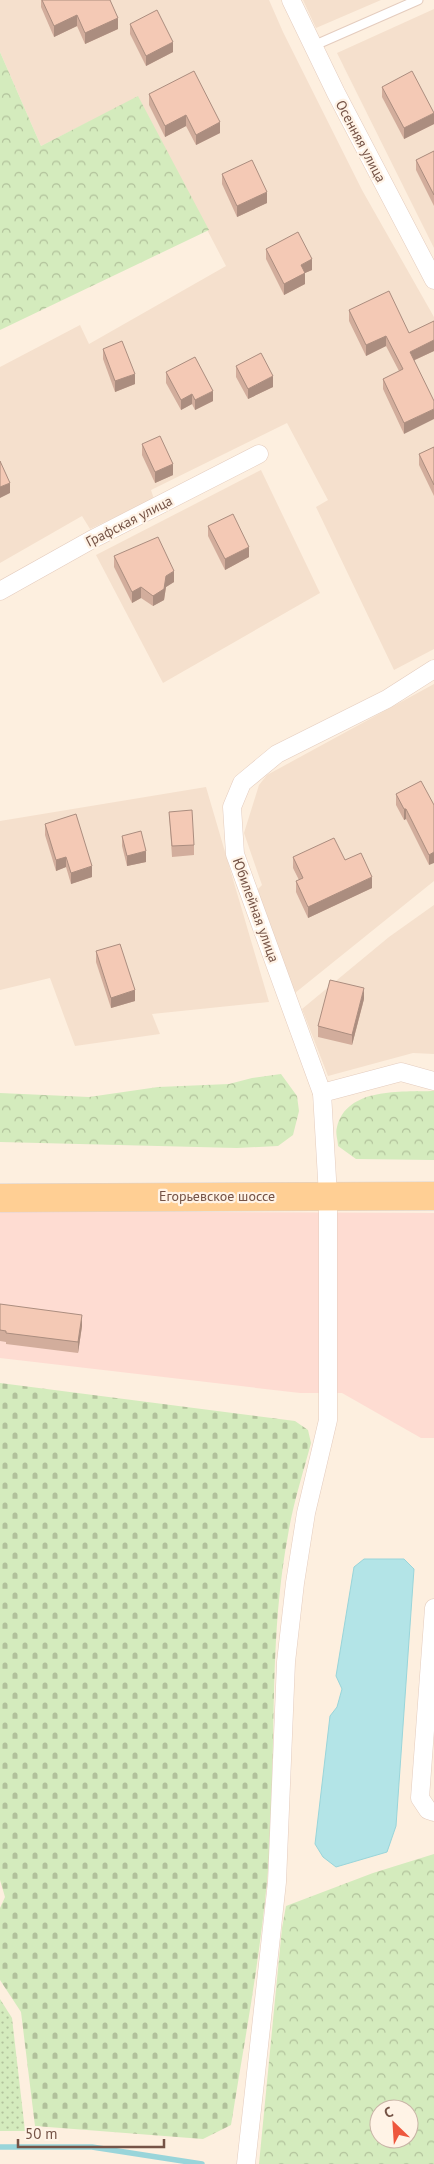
<svg xmlns="http://www.w3.org/2000/svg" width="434" height="2164" font-family="'PT Sans',sans-serif">
<style>
.residential{fill:#f5e0cd}
.commercial{fill:#fedcd2}
.grass{fill:url(#grass-dots)}
.forest{fill:url(#forest-crowns);fill-rule:evenodd}
.cemetery{fill:url(#cemetery-stones)}
.water{fill:#b3e4e7;stroke:#99d5da}
.lines{fill:none;stroke-linecap:round;stroke-linejoin:round}
.stream{stroke:#99d5da;stroke-width:5.5}
.service-casing{stroke:#e4ccbe;stroke-width:11}
.minor-casing{stroke:#e4ccbe;stroke-width:19}
.primary-casing{stroke:#dbd2cf;stroke-width:29}
.service{stroke:#fff;stroke-width:9}
.minor{stroke:#fff;stroke-width:18}
.primary{stroke:#ffcf94;stroke-width:28}
.wall{fill:#d2ad9c}
.shaded-wall{fill:#ab8d7f}
.building{fill:#f4c9b5;stroke:#ab8d7f}
.labels{text-anchor:middle;dominant-baseline:central;stroke-width:4.5;stroke-linejoin:round;paint-order:stroke}
.street-label{font-size:14px;fill:#755346;stroke:#fff3e6}
</style>
<defs>
<pattern id="grass-dots" width="8" height="8" patternUnits="userSpaceOnUse" patternTransform="scale(1.25)"><rect width="8" height="8" fill="#d4ebbd"/><path d="M2 2h.1M6 6h.1" fill="none" stroke="#b1c19b" stroke-width="1.8" stroke-linecap="round"/></pattern>
<pattern id="forest-crowns" width="20" height="18" patternUnits="userSpaceOnUse" patternTransform="scale(1.25)"><rect width="20" height="18" fill="#d4ebbd"/><path d="M2 6a3 3 0 1 1 6 0M12 15a3 3 0 1 1 6 0" fill="none" stroke="#b1c19b"/></pattern>
<pattern id="cemetery-stones" width="16" height="16" patternUnits="userSpaceOnUse" patternTransform="scale(1.25)"><rect width="16" height="16" fill="#d4ebbd"/><path d="M2 7V4a2 2 0 0 1 4 0v3zM10 15v-3a2 2 0 0 1 4 0v3z" fill="#b1c19b"/></pattern>
</defs>
<rect width="100%" height="100%" fill="#fdefdf"/>
<g class="residential">
<polygon points="0,0 269,0 283,32 362,190 434,317 434,649 394,670 316,507 328,500 287,423 151,490 154,499 90,529 82,516 0,563 0,367 80,325 89,344 226,266 138,97 41,146 0,52"/>
<polygon points="303,0 381,0 316,28"/>
<polygon points="434,9 434,248 337,53"/>
<polygon points="261,470 320,593 163,683 96,555"/>
<polygon points="434,684 434,881 295,993 257,890 262,885 244,833 259,785 267,775"/>
<polygon points="206,787 269,1002 152,1014 160,1034 75,1046 50,978 0,990 0,821"/>
<polygon points="434,905 434,1054 413,1053 328,1076 302,1009 389,937"/>
</g>
<polygon class="commercial" points="0,1211 434,1213 434,1438 421,1438 342,1393 300,1393 0,1358"/>
<polygon class="grass" points="0,1999 12,2018 25,2131 0,2131"/>
<g class="forest">
<polygon points="0,52 41,146 138,96 209,230 0,330"/>
<polygon points="281,1074 297,1096 299,1111 293,1135 278,1146 237,1148 0,1142 0,1093 89,1097 158,1087 229,1084 252,1078"/>
<path d="M434,1091V1160L356,1159L338,1146C338,1141 335,1133 337,1127C347,1087 401,1092 434,1091Z"/>
<path d="M434,1854V2164H259L282,1928L286,1906L373,1873ZM379,2109H409V2139H379Z"/>
</g>
<path class="cemetery" d="M0,1383L295,1421L308,1430L311,1443C303,1473 293,1504 288,1535C269,1636 276,1741 270,1844C264,1938 246,2032 231,2125L203,2139L35,2126L21,2012L0,1980V1908L5,1897L0,1880Z"/>
<polygon class="water" points="364,1559 404,1559 414,1569 396,1826 387,1852 336,1867 323,1857 315,1844 330,1716 337,1707 342,1689 336,1676 354,1567"/>
<g class="lines">
<polyline class="stream" points="0,2147 92,2147 202,2164"/>
<defs>
<polyline id="service" points="313,46 418,0"/>
<g id="minor">
<polyline points="291,0 336,93 434,280"/>
<polyline points="0,591 91,540 259,454"/>
<polyline points="322,1093 401,1072 434,1081"/>
<polyline points="434,1608 420,1798 428,1810 434,1812"/>
<polyline points="246,2164 277,1882 286,1662 295,1583 306,1513 328,1420 328,1196 322,1093 235,854 232,807 242,783 277,754 387,699 434,669"/>
</g>
<polyline id="primary" points="0,1198 434,1196"/>
</defs>
<use href="#service" class="service-casing"/>
<use href="#minor" class="minor-casing"/>
<use href="#primary" class="primary-casing"/>
<use href="#service" class="service"/>
<use href="#minor" class="minor"/>
<use href="#primary" class="primary"/>
</g>
<g class="wall">
<polygon points="41,0 110,0 118,29 85,44 77,26 54,37 41,7"/>
<polygon points="130,24 173,52 146,66 130,34"/>
<polygon points="382,87 434,124 404,139 382,97"/>
<polygon points="149,94 220,133 196,145 186,126 165,137 149,105"/>
<polygon points="434,151 434,206 416,170 416,160"/>
<polygon points="222,174 267,203 237,217 222,184"/>
<polygon points="266,249 312,270 305,273 305,284 284,295 266,259"/>
<polygon points="349,310 409,333 434,321 434,351 415,360 404,434 383,389 383,379 399,371 386,346 366,356 349,321"/>
<polygon points="103,349 135,384 115,392 103,359"/>
<polygon points="236,366 273,387 248,399 236,377"/>
<polygon points="166,372 213,401 195,410 192,404 181,410 166,383"/>
<polygon points="142,444 173,475 155,483 142,455"/>
<polygon points="434,447 434,496 419,465 419,454"/>
<polygon points="208,526 249,557 225,570 208,536"/>
<polygon points="114,556 174,582 166,587 164,600 153,606 141,598 132,603 114,567"/>
<polygon points="396,794 434,805 429,865 406,819 404,820 396,805"/>
<polygon points="169,812 194,845 194,855 172,857"/>
<polygon points="45,824 92,877 71,884 66,867 56,871 45,835"/>
<polygon points="122,836 146,862 127,866 122,846"/>
<polygon points="293,857 345,860 372,888 308,918 296,892 296,881 299,880 293,868"/>
<polygon points="96,951 135,1001 111,1008 96,962"/>
<polygon points="364,999 352,1045 318,1037 318,1026"/>
<polygon points="0,1304 82,1326 78,1353 6,1344 6,1342 0,1341"/>
</g>
<g class="shaded-wall">
<polygon points="77,15 77,26 54,37 54,26"/>
<polygon points="118,18 118,29 85,44 85,33"/>
<polygon points="173,42 173,52 146,66 146,56"/>
<polygon points="434,113 434,124 404,139 404,128"/>
<polygon points="186,115 186,126 165,137 165,126"/>
<polygon points="220,122 220,133 196,145 196,135"/>
<polygon points="267,192 267,203 237,217 237,206"/>
<polygon points="312,259 312,270 305,273 305,284 284,295 284,284 301,265"/>
<polygon points="386,336 386,346 366,356 366,345"/>
<polygon points="434,340 434,351 410,362 410,352"/>
<polygon points="135,374 135,384 115,392 115,381"/>
<polygon points="273,376 273,387 248,399 248,389"/>
<polygon points="213,391 213,401 195,410 195,400"/>
<polygon points="192,394 192,404 181,410 181,400"/>
<polygon points="434,409 434,419 404,434 404,423"/>
<polygon points="173,464 173,475 155,483 155,472"/>
<polygon points="10,483 10,493 0,498 0,487"/>
<polygon points="249,547 249,557 225,570 225,559"/>
<polygon points="174,571 174,582 166,587 164,600 153,606 153,596 166,576"/>
<polygon points="141,587 141,598 132,603 132,592"/>
<polygon points="404,809 406,809 406,819 404,820"/>
<polygon points="146,851 146,862 127,866 127,856"/>
<polygon points="434,852 434,863 429,865 429,855"/>
<polygon points="66,857 66,867 56,871 56,860"/>
<polygon points="92,866 92,877 71,884 71,873"/>
<polygon points="372,877 372,888 308,918 308,907"/>
<polygon points="364,988 364,999 352,1045 352,1035"/>
<polygon points="135,990 135,1001 111,1008 111,998"/>
<polygon points="82,1315 82,1326 78,1353 78,1342"/>
</g>
<g class="building">
<polygon points="42,0 110,0 118,18 85,33 77,15 54,26"/>
<polygon points="157,10 173,42 146,56 130,24"/>
<polygon points="194,71 220,122 196,135 186,115 165,126 149,94"/>
<polygon points="412,71 434,113 404,128 382,87"/>
<polygon points="434,151 434,195 416,160"/>
<polygon points="252,160 267,192 237,206 222,174"/>
<polygon points="298,232 312,259 301,265 305,273 284,284 266,249"/>
<polygon points="389,291 409,333 434,321 434,340 410,352 434,401 434,409 404,423 383,379 403,369 386,336 366,345 349,310"/>
<polygon points="122,341 135,374 115,381 103,349"/>
<polygon points="261,353 273,376 248,389 236,366"/>
<polygon points="195,357 213,391 195,400 192,394 181,400 166,372"/>
<polygon points="160,436 173,464 155,472 142,444"/>
<polygon points="434,447 434,485 419,454"/>
<polygon points="0,461 10,483 0,487"/>
<polygon points="233,514 249,547 225,559 208,526"/>
<polygon points="158,537 174,571 166,576 164,589 153,596 141,587 132,592 114,556"/>
<polygon points="421,781 434,805 434,852 429,855 406,809 404,809 396,794"/>
<polygon points="192,810 194,845 172,846 169,812"/>
<polygon points="76,814 92,866 71,873 66,857 56,860 45,824"/>
<polygon points="141,831 146,851 127,856 122,836"/>
<polygon points="334,838 345,860 361,853 372,877 308,907 296,881 303,878 293,857"/>
<polygon points="120,944 135,990 111,998 96,951"/>
<polygon points="330,980 364,988 352,1035 318,1026"/>
<polygon points="0,1304 82,1315 78,1342 6,1333 6,1331 0,1330"/>
</g>
<g class="labels">
<g class="street-label">
<text transform="translate(361 141) rotate(62)">Осенняя улица</text>
<text transform="translate(129 521) rotate(-27)">Графская улица</text>
<text transform="translate(256 910) rotate(70)">Юбилейная улица</text>
<text x="217" y="1196">Егорьевское шоссе</text>
</g>
</g>
<g transform="translate(394 2124) rotate(335)"><circle r="24" fill="#fff3e6" stroke="#c8b3a6"/>
<path d="M0-4L9 19L0 12L-9 19Z" fill="#ee573d"/>
<text y="-8" font-size="14" font-weight="bold" text-anchor="middle" fill="#755346">С</text>
</g>
<path d="M18 2139v8h146v-8" fill="none" stroke="#755346" stroke-width="2.5"/>
<text x="25" y="2139" font-size="15" fill="#755346" stroke="#fff3e6" stroke-width="4" paint-order="stroke">50 m</text>
</svg>
